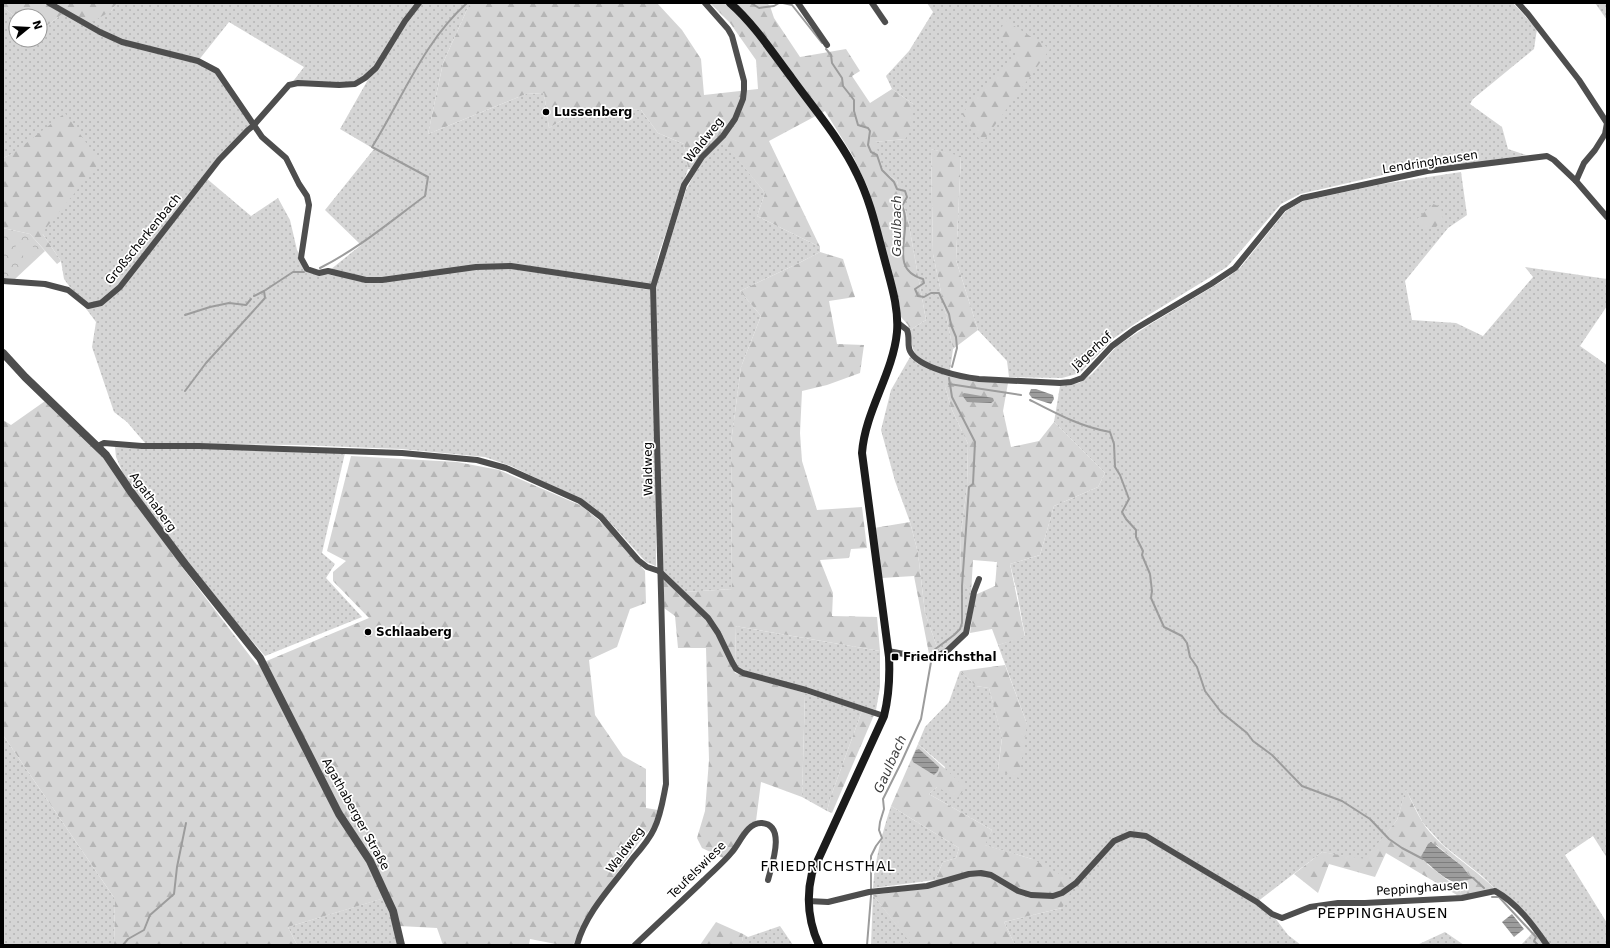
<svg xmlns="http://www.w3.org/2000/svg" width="1610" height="948" font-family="'DejaVu Sans',sans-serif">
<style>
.grass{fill:url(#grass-dots)}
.forest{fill:url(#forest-firs);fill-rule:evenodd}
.park{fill:url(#park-crowns)}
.pitch{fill:#d5d5d5}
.water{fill:url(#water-rules)}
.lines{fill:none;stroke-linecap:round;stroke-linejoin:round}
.stream{stroke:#9c9c9c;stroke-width:2}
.minor{stroke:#4e4e4e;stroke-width:6}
.tertiary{stroke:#4e4e4e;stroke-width:8}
.secondary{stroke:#1b1b1b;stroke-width:8}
.poi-dot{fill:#000;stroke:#fff;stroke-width:1.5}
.labels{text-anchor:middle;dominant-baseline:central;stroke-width:3.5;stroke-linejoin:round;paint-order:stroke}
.poi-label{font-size:12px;font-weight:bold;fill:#000;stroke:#fff;text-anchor:start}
.street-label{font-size:12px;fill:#000;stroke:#fff}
.water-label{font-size:13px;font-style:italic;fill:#3d3d3d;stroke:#fff}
.quarter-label{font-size:14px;letter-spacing:1px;fill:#000;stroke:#fff}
</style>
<defs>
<pattern id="grass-dots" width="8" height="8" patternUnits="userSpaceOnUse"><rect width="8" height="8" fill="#d5d5d5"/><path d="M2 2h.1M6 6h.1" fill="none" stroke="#b5b5b5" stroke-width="1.8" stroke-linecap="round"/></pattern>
<pattern id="forest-firs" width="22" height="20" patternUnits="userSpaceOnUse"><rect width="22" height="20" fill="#d5d5d5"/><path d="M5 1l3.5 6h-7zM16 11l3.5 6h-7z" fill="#b5b5b5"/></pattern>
<pattern id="park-crowns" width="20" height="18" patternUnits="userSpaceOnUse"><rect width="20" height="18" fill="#d5d5d5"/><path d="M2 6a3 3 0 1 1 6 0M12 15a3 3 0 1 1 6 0" fill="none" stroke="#b5b5b5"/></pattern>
<pattern id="water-rules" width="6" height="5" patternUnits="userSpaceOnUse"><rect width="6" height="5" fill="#9c9c9c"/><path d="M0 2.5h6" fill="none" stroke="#7d7d7d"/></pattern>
</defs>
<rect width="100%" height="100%" fill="#fff"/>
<g class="grass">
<polygon points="117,3 470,3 443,63 428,134 526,94 544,93 549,128 582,108 641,110 658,133 684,144 688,169 659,253 651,285 509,264 382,279 366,279 330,270 361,245 325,210 374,149 340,129 374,69 355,84 291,84 304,67 229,22 198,61 217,71 253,126 206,178 251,216 278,198 290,220 297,250 307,269 319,273 366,281 450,271 511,268 650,290 656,429 656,566 646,562 608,520 582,500 511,466 485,457 401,449 298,445 145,443 127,422 114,412 92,347 96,322 64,279 61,261 42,233 12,154 3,158 3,7 16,17 16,40 40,40 40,31 65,12 111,11"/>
<path d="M927,3H1513L1537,29L1534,49L1473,99L1470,104L1502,127L1508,149L1526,155L1455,166L1435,163L1300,194L1281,204L1227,267L1142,319L1114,338L1080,373L1062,378L1009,377L1007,361L978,330L956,260L961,157L931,149L933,254L953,349L950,371C922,361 912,363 910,330L926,320L908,220L897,181L884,172L874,142L905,139L913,104L892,89L886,76L909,51L933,12Z"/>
<polygon points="1595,3 1607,3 1607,20"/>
<polygon points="724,141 765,193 757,216 820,247 820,252 799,263 740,291 761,316 741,367 731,443 732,589 685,592 662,571 656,286 686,190 696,171"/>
<polygon points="1461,172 1467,215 1448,228 1405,281 1412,320 1456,323 1483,336 1533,277 1525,267 1607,279 1607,306 1580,346 1607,365 1607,858 1593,836 1565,855 1607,923 1607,945 1521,945 1536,929 1482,876 1443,845 1423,823 1406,790 1397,820 1365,860 1322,852 1257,902 1272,914 1288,935 1301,945 1015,945 1004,922 1062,908 1032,859 984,845 992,830 929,794 937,787 945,767 918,744 925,727 949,702 960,671 976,686 989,688 1002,737 998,770 1027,724 998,645 1025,636 1017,592 1010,564 1040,555 1054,506 1098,487 1105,473 1054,422 1060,386 1079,383 1092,374 1117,346 1149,325 1224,280 1240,268 1286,211 1303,201 1382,184"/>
<polygon points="910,357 918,364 945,374 945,387 952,410 968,444 967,487 961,533 960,578 971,593 964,631 950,647 939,653 925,613 918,553 910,522 895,481 881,430 891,390"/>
<polygon points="115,447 149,449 198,448 345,453 322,553 335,564 326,578 362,617 265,656 210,592 139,498 125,478 116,457"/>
<polygon points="735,626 880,651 880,687 876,710 740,669 736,666"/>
<polygon points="805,693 862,711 831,796 827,811 802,797"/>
<polygon points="3,735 115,899 114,945 3,945"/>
<path d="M891,806L959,848L956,858L943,862L935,880L873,888C875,859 882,834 891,806Z"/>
<polygon points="873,895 912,944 912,945 871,945"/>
<polygon points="384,898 394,927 398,945 297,945 288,927"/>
<polygon points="780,926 793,945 742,945 743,934 748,937"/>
<polygon points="1445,932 1464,945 1417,945"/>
</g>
<g class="forest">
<polygon points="3,3 117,3 111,11 87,25 65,12 40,31 40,16 16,17 3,7"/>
<polygon points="470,3 657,3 682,30 701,59 704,95 758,89 756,60 730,23 710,3 767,3 770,6 774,18 800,57 846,49 860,71 852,76 870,103 892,89 913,104 913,128 905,139 875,142 884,172 897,181 908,220 926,320 910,330 908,325 901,317 898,296 868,188 853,156 825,111 769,141 820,247 757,216 765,193 724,142 696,171 688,169 684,144 658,133 641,110 582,108 549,128 544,93 526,94 428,134 443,63"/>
<polygon points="1005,20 1050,49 982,143 962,114 985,86 1019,53 999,34"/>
<polygon points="65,113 100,162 42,233 61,261 57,264 30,234 3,228 3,158 12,154"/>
<polygon points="931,149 961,156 956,260 978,330 953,349 933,254"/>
<polygon points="1433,204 1441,207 1443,219 1436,227 1424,227 1414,222"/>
<polygon points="820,252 843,259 855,297 829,301 837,344 864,345 860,373 827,385 802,391 800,433 802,461 817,510 862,507 867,548 851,549 849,558 820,560 833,593 832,616 877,617 880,651 735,626 736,666 720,632 685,592 732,589 731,443 741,367 761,316 740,291 799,263"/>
<path d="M945,374C966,381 986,382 1008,383L1003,411L1011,447L1039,441L1054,422L1105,473L1098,487L1054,506L1040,555L1010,564L1025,637L998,645L992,629L970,633L975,595L995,586L997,562L973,560L971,593L960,579L961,533L967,487L968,444L952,410L945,387Z"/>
<polygon points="48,399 98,446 182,567 257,665 369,618 333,581 333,572 346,561 327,551 351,456 457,462 499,470 582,506 609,529 645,571 646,603 630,609 617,647 589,660 595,715 623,756 646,769 646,808 658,810 652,827 637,845 588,914 573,945 561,945 530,939 529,945 443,945 437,928 399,926 388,897 288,927 297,945 114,945 115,899 3,735 3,420 11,425"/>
<polygon points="910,522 918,553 925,613 939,653 929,654 914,576 882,578 874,528"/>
<path d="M663,577C677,591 693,603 706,618C720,634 725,656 735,673L805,693L802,797L761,782L756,821L723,858L702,848L697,838L705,811L709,760L706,648H678L675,616L664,608Z"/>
<polygon points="1005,665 1027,724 1019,778 998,770 1002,738 989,688 976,686 960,671"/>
<polygon points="862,711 874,715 832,813 827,811 831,796"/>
<polygon points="918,744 966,788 957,798 937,787 929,794 992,830 985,845 1032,859 1076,883 1062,908 1004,922 1015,945 912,945 873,895 928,888 953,881 935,880 943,862 956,858 959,848 891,806"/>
<path d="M1406,789C1411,800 1416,812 1423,823C1438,847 1473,867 1494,888L1462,898L1386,853L1375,877L1329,864L1318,893L1294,874L1322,852L1365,859L1397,820ZM1436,845L1462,866L1469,875L1474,878L1460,882L1461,893L1460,890L1427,864Z"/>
<polygon points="716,922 743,934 742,945 700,945"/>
</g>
<polygon class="park" points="3,228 30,234 45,251 15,279 3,278"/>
<polygon class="pitch" points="25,238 38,252 28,261 15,247"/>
<g class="water">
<polygon points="1031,389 1036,389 1053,395 1054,399 1051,404 1032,398 1029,394"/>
<polygon points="964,393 993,398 994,401 991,403 967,402 962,395"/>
<polygon points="919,749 939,767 938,771 934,775 913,762 912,759 916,750"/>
<path d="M1431,842L1462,866L1469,875L1475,878C1453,884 1453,884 1435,870C1430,865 1425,862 1421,857L1428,844Z"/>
<polygon points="1512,914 1524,929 1514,937 1502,922"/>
</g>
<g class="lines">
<g class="stream">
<polyline points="751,3 759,8 774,6 779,3"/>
<polyline points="783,3 792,5 822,43"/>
<path d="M826,49L831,55L832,63L842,78L843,86L854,100V111L858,125L868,128L870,131L868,145L871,152L877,155L882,170L894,182L897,189L905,191L907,197L902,206C914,230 886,269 923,279L924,283L915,289L918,296L924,297L931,293H939L949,314L951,325L956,337L957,348L952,367"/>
<path d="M320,268C358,249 391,221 425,196L428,177L372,147C402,99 424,41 467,3"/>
<polyline points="254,296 264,291"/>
<polyline points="185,315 210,307 229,303 246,305 251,299"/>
<polyline points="949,384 1021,395"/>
<polyline points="185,391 206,363 265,298 264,291 293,272 304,272"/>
<path d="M1030,400C1055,413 1081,427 1110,432L1114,444L1115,467L1120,475L1129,499L1122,512L1126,519L1136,530V537L1143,551L1142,555L1150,574L1152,591L1151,598L1164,627L1182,636L1187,643L1190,657L1197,667L1205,691L1221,712L1247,733L1253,741L1272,755L1302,786L1342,801L1370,819L1389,839L1402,848L1423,859"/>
<polyline points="934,650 954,635 960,629 962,623 962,586 969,487 973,484 975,442 952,397 949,378"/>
<polyline points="1473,878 1484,888"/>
<polyline points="1492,897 1499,897 1536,937 1534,941 1538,945"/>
<polyline points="123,945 128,939 144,930 150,915 174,894 177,867 186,823"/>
<polyline points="867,945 871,896 871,856 876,846 882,838 879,830 880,822 884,809 883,799 901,763 921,719 931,662"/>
</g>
<g class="minor">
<polyline points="49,3 100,32 122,42 198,61 217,71 262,137 286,158 299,184 307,196 309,205 301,258 307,269 319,273 328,271 366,280 382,280 476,267 511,266 653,287"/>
<polyline points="798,3 827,45"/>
<polyline points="872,3 885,22"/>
<polyline points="1518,3 1528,14 1579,80 1607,123 1605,134 1595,150 1584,163 1576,181"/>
<polyline points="3,281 45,284 68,290 88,306 101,303 120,287 219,160 248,130 253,126 289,85 298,83 339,85 355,84 365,78 376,68 405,21 419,3"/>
<path d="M897,322L907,330C910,337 907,345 910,351C918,368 962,377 979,379L1060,383L1071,382L1082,378L1112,346L1135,329L1211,284L1235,268L1283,209L1302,198L1427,171L1547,156L1554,160L1576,181L1607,217"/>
<polyline points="98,446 104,443 142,446 199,446 402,453 477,460 506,468 580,501 601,517 638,560 647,567 659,571 708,618 718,633 732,662 736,669 743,673 806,690 884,716"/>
<polyline points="888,651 925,658 937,656 947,651 966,633 974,592 979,579"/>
<path d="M808,901L828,902L869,892L927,886L969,874L981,873L991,875L1018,891L1031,895L1053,896L1062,893L1076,883L1114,841L1130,834L1146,836L1257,902L1272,914L1282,918L1310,907L1338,903H1365L1462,898L1495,891C1517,903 1533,925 1547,945"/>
<path d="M577,945C586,912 613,885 633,858C641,849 649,840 654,829C661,815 663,799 666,784L653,287L684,185L702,157L723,136L735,119L743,99L744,90V81L732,36L728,29L705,3"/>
<path d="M635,945C658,923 681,902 704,880C713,871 724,862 732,852C740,843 747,822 762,823C787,825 771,867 768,880"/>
</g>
<polyline class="tertiary" points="3,353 25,377 106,455 131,492 185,564 260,658 339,814 370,861 393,911 401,945"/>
<path class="secondary" d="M730,3C754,24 772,52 791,77C814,109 841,140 857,174C871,202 877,232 885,261C891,284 899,308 897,332C893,374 865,411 862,453L889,657C890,678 889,696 884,716L812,873C806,898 808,921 819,945"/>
</g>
<g class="poi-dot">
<circle cx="546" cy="112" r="4"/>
<circle cx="368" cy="632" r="4"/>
<rect x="891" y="653" width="8" height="8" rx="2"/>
</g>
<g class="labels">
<g class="poi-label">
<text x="554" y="112">Lussenberg</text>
<text x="376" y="632">Schlaaberg</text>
<text x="903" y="657">Friedrichsthal</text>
</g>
<g class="street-label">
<text transform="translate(704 140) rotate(-51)">Waldweg</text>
<text transform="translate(1430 162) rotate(-9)">Lendringhausen</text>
<text transform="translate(143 239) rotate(-51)">Großscherkenbach</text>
<text transform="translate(1092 351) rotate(-43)">Jägerhof</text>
<text transform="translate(648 469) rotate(-91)">Waldweg</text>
<text transform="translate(153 502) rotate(54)">Agathaberg</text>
<text transform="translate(356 814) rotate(61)">Agathaberger Straße</text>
<text transform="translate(625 850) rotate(-53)">Waldweg</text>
<text transform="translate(697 870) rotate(-45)">Teufelswiese</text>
<text transform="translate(1422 888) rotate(-4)">Peppinghausen</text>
</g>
<g class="water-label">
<text transform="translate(896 226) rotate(-90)">Gaulbach</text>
<text transform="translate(890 764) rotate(-66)">Gaulbach</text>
</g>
<g class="quarter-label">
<text x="828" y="866">FRIEDRICHSTHAL</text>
<text x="1383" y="913">PEPPINGHAUSEN</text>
</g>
</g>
<rect width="1610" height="948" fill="none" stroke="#000000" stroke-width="8"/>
<g transform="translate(28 28) rotate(72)"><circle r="19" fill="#ffffff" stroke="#999999"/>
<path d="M0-3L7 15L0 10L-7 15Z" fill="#000000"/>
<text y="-6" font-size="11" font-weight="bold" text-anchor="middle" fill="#000000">N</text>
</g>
</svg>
